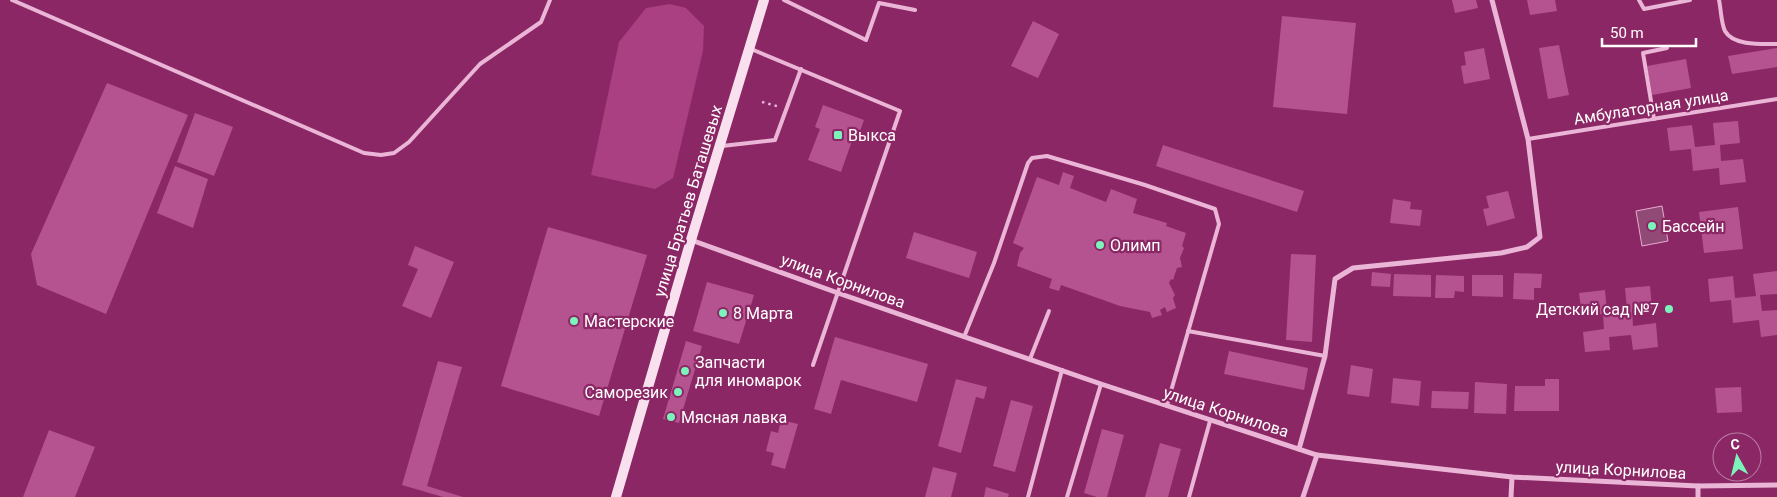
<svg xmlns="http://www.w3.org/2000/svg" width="1777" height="497" font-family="Roboto,sans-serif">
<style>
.green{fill:#aa3f82}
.water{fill:#914975;stroke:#eaaad3}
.building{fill:#b4538f}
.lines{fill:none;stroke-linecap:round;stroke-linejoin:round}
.path{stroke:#eab5d6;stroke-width:2.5;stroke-dasharray:2.5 4;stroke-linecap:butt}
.lane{stroke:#eab5d6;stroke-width:4}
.street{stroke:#eab5d6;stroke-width:5}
.secondary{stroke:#f8e0ef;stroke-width:10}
.poi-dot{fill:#7bf3bb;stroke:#8c2765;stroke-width:2}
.labels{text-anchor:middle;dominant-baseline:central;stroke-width:4.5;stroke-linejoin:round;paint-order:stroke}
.street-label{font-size:16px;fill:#fff;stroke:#8c2765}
.poi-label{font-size:16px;fill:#fff;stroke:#8c2765;text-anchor:start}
</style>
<rect width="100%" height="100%" fill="#8c2765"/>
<polygon class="green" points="670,4 686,8 704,26 703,51 673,178 655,189 591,175 619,42 646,8"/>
<polygon class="water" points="1662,206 1668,241 1642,246 1636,211"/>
<g class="building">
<polygon points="1452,0 1476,0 1478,8 1455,13"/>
<polygon points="1527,0 1555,0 1557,11 1530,15"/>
<polygon points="1282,16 1356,23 1347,114 1273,107"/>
<polygon points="1033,21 1059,34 1038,78 1011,66"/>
<polygon points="1559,45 1569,95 1548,99 1539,48"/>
<polygon points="1484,48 1490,79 1464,84 1461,66 1466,65 1464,52"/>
<polygon points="1777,48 1777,67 1732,74 1728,56"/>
<polygon points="1686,59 1691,88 1652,95 1647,66"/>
<polygon points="107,83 188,115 106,314 37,285 31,254"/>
<polygon points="823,105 864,120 856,142 852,141 841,172 808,160 820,129 815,127"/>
<polygon points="195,113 233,127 214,176 177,162"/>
<polygon points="1738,121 1740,143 1720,145 1721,161 1743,159 1746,182 1720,185 1719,168 1693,171 1691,149 1670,151 1667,128 1692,125 1695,147 1715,145 1713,123"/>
<polygon points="1163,145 1304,191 1297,212 1156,166"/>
<polygon points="175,166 208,179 193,228 157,213"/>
<polygon points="1063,172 1074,176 1070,188 1106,202 1111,189 1137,199 1133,213 1167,223 1166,226 1186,233 1182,246 1184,248 1180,258 1182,267 1177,268 1173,280 1171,279 1169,283 1175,295 1173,298 1176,308 1167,312 1165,307 1160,310 1162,315 1152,318 1150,312 1120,306 1061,285 1059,291 1049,288 1052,279 1017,266 1020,253 1024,248 1013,243 1037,177 1059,185"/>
<polygon points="1508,191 1515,218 1487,226 1483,209 1489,208 1486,196"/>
<polygon points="1393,199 1411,202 1410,209 1422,210 1420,226 1390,223"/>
<polygon points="1738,207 1743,249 1704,253 1699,212"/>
<polygon points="548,227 647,255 599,416 501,386"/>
<polygon points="914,232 977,252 969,278 906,258"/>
<polygon points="415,246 454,262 431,318 402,306 418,269 408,265"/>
<polygon points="1291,254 1316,255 1312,342 1286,340"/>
<polygon points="1777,271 1777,294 1760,295 1762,311 1777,310 1777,335 1761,337 1759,320 1733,323 1731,300 1710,302 1708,279 1733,276 1735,298 1756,296 1753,274"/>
<polygon points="1372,272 1391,274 1390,287 1371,286"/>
<polygon points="1514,273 1542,274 1541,288 1534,288 1534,300 1513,299"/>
<polygon points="1394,274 1431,275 1431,297 1393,296"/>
<polygon points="1436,275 1464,276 1464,292 1455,291 1454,298 1435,298"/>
<polygon points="1472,275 1503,275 1503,297 1472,296"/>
<polygon points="707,282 754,295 739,344 693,331"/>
<polygon points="1650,286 1652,308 1632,309 1633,326 1656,323 1658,347 1633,350 1631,335 1609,337 1610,350 1585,352 1583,332 1604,329 1603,314 1582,316 1579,293 1605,290 1607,312 1627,310 1625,288"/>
<polygon points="835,337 928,364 917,402 841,380 831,414 814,409"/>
<polygon points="686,341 702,346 679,423 663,419"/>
<polygon points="1229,351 1308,368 1304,390 1224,374"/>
<polygon points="438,361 462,367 427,486 463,497 443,497 402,485"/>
<polygon points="1351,365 1373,369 1369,397 1347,394"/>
<polygon points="1393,378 1421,381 1419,406 1391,403"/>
<polygon points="956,379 987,387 984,399 976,397 961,453 938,446"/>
<polygon points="1545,379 1559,379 1559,411 1514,411 1515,386 1545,386"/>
<polygon points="1475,382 1507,384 1506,414 1474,413"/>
<polygon points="1741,387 1742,412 1717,413 1715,388"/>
<polygon points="1432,391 1469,392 1468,409 1431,408"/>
<polygon points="1011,400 1033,406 1015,472 993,466"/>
<polygon points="781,420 798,424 785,469 771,465 774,453 766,451 771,431 778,433"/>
<polygon points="1102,429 1124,435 1107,497 1097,497 1084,493"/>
<polygon points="49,430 95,447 75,497 23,497"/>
<polygon points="1160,443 1181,449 1168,497 1145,497"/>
<polygon points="933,467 957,473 951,497 925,497"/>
<polygon points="986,487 1009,494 1008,497 984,497"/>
</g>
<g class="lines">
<polyline class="path" points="762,102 780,107"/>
<g class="lane">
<polyline points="12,0 364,153 381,155 394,153 409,142 480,64 541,22 550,0"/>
<polyline points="784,0 866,40 879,3 915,10"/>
<polyline points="1639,0 1644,9 1690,0"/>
<path d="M1719,0C1721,9 1721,23 1725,31C1733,46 1763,44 1777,44"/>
<polyline points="751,49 900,111 813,365"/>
<polyline points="1654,119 1643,53 1667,48"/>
<polyline points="1528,139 1777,99"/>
<polyline points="722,146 775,140 801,69"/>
<polyline points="1188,331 1325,356"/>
<polyline points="964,337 994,263 1028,163 1032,158 1047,156 1145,185 1215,209 1219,224 1167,405"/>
<polyline points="1030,359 1049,311"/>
<polyline points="1028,497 1062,370"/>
<polyline points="1067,497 1101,384"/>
<polyline points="1189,497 1210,421"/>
</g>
<g class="street">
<polyline points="691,240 838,293 1101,384 1317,455 1512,477 1698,486 1777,485"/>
<polyline points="1299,449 1325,356 1335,279 1353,268 1501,253 1527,247 1540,237 1528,139 1492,0"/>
<polyline points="1303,497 1317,455"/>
<polyline points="1511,497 1512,477"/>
<polyline points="1698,497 1698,486"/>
</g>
<polyline class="secondary" points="616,497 691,240 764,0"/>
</g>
<g class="poi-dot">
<rect x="833" y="130" width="10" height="10" rx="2.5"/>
<circle cx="1652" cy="226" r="5"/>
<circle cx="1100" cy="245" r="5"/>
<circle cx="1669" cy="309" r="5"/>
<circle cx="723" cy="313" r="5"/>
<circle cx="574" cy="321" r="5"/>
<circle cx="685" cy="371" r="5"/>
<circle cx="678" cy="392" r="5"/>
<circle cx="671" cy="417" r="5"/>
</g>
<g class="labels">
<g class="street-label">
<text transform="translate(1651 107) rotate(-9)">Амбулаторная улица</text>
<text transform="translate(688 201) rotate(-73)">улица Братьев Баташевых</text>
<text transform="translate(843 281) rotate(20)">улица Корнилова</text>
<text transform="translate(1226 412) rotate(18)">улица Корнилова</text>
<text transform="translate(1621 470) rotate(3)">улица Корнилова</text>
</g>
<g class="poi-label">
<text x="848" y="135">Выкса</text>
<text x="1662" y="226">Бассейн</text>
<text x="1110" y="245">Олимп</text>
<text x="1659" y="309" text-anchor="end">Детский сад №7</text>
<text x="733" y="313">8 Марта</text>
<text x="584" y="321">Мастерские</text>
<text x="695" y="362">Запчасти<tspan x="695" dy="18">для иномарок</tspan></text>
<text x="668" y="392" text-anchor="end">Саморезик</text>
<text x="681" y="417">Мясная лавка</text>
</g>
</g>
<g transform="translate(1737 457) rotate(352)"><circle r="24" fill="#8c2765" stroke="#ba7da3"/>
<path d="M0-4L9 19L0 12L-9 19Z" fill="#7bf3bb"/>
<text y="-8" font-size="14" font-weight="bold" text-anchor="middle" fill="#ffffff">С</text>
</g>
<path d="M1602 38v8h94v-8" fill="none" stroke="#ffffff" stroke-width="2.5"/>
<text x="1610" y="38" font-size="15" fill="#ffffff" stroke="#8c2765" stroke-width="4" paint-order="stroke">50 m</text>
</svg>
